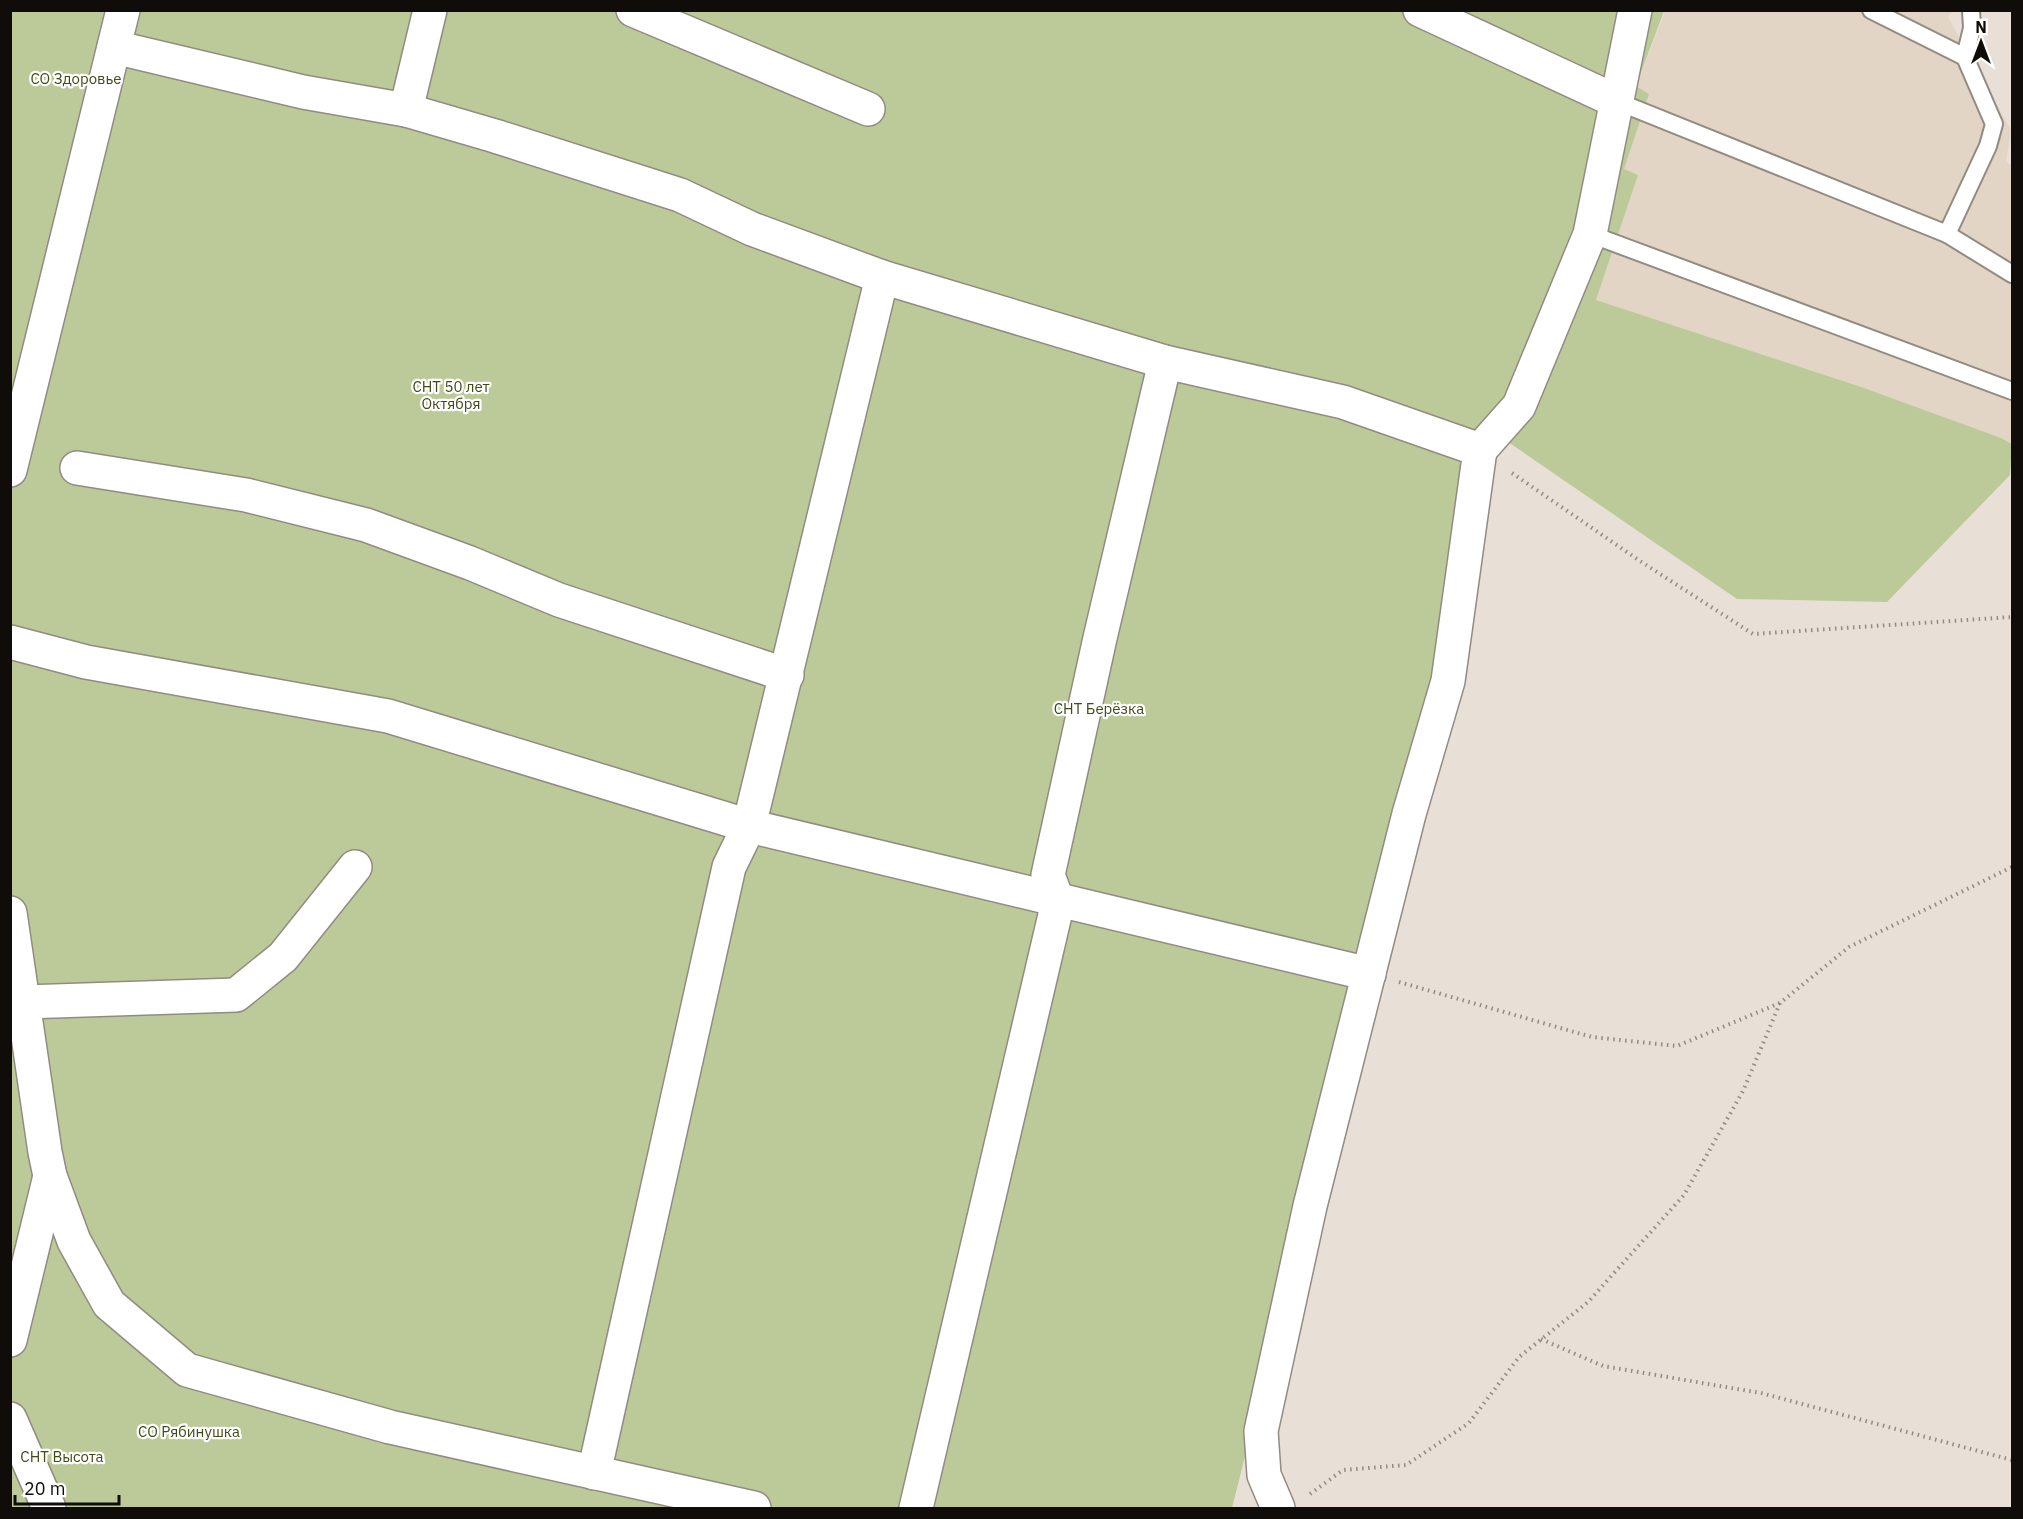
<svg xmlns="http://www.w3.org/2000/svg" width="2023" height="1519" font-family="'IBM Plex Sans',sans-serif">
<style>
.built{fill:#e2d5c5}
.green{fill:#bcca99}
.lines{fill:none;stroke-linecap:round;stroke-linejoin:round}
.service-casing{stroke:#928b82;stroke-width:20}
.minor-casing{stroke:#928b82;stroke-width:36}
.path{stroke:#918b84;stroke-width:4;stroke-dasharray:1.5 4.5;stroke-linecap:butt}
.service{stroke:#fff;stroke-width:16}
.minor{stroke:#fff;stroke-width:33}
.labels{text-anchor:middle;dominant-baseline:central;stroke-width:4.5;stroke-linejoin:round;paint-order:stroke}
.park-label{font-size:15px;fill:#404c18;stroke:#fff}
</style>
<rect width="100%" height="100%" fill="#e8e0d6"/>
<polygon class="built" points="1665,11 1952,11 1948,17 2011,130 2006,161 2012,166 2012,444 1596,300 1638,175 1624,169 1649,94 1636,87"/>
<polygon class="green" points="10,11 1664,11 1636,86 1649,94 1624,169 1638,175 1596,300 1861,387 2001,438 2012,444 2010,475 1887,602 1737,599 1489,429 1441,677 1232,1508 11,1508"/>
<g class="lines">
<defs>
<g id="service">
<polyline points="1871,10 1965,57"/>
<polyline points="1965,57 1994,124 1988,146 1947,234 2012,274"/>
<polyline points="1965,57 1972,28 1971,10"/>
<polyline points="1616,101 1947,234"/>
<polyline points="1590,234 2012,391"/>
</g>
<g id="minor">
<polyline points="633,10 868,109"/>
<polyline points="1420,10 1616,101"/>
<polyline points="114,47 303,92 406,110 495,136 680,195 752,229 882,277 1165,362 1343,402 1480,450 1448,681 1409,814 1310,1206 1261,1431 1264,1475 1278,1508"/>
<polyline points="406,110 430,10"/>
<polyline points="1480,450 1519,406 1590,234 1635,10"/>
<polyline points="77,468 246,495 366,525 470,563 559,600 787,675"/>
<polyline points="10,470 123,10"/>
<polyline points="10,642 86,662 388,716 749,826 1369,974"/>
<polyline points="10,913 45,1152 50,1176 74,1241 109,1304 187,1370 390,1427 754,1508"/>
<polyline points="24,1002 236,995 283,957 355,867"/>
<polyline points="10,1340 50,1176"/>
<polyline points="10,1419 49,1508"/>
<polyline points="594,1473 729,867 749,826 882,277"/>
<polyline points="916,1508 1058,902 1048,875 1100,638 1165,362"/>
</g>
</defs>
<use href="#service" class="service-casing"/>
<use href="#minor" class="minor-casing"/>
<g class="path">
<polyline points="1512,473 1640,561 1753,634 2012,617"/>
<polyline points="1399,982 1592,1037 1677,1046 1780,1003"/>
<polyline points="1541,1339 1603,1366 1761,1393 2012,1460"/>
<polyline points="1310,1494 1343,1470 1406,1465 1469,1423 1519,1357 1588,1302 1684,1195 1743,1091 1780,1003 1849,947 2012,867"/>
</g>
<use href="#service" class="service"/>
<use href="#minor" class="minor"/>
</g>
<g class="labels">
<g class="park-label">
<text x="76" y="78">СО Здоровье</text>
<text x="451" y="386">СНТ 50 лет<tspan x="451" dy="17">Октября</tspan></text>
<text x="1099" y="708">СНТ Берёзка</text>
<text x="189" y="1431">СО Рябинушка</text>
<text x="62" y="1456">СНТ Высота</text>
</g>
</g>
<rect width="2023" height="1519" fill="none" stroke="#0f0c09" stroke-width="24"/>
<g transform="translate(1981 42)" stroke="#ffffff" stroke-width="4.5" paint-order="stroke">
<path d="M0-4.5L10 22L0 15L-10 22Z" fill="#0f0c09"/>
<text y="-9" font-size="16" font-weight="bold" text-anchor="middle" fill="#0f0c09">N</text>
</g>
<path d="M15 1495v9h104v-9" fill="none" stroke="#0f0c09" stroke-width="3"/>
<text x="24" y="1495" font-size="18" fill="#0f0c09" stroke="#ffffff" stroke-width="4.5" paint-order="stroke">20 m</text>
</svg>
